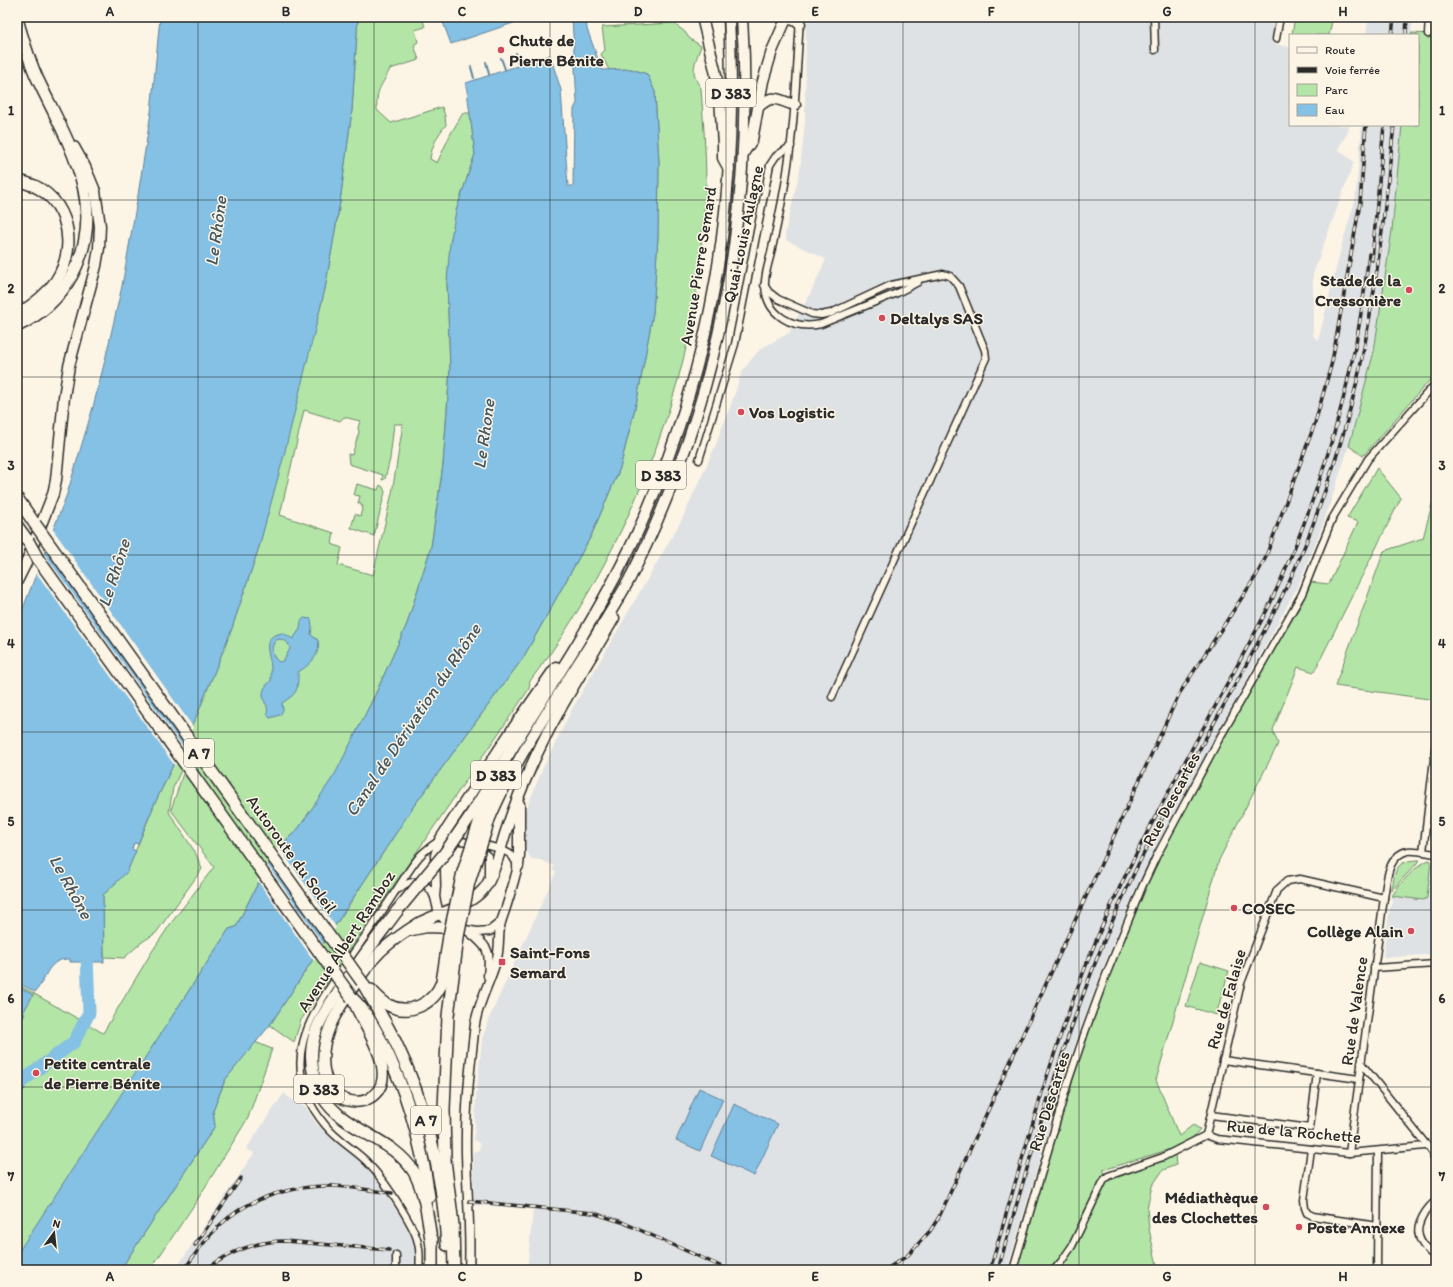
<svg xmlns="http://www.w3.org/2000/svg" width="1453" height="1287" font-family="Itim,sans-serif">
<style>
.built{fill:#dfe2e4}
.green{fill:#b2e5a6;stroke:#6e8868;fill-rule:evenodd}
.water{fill:#85c0e5;stroke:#61849b;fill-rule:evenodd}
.pier{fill:#fcf5e5}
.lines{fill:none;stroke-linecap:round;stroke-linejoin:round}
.stream{stroke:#61849b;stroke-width:2}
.river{stroke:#85c0e5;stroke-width:13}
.minor-casing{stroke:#2b2b2b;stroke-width:9}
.tertiary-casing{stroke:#2b2b2b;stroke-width:11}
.trunk-casing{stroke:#2b2b2b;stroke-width:13}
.motorway-casing{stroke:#2b2b2b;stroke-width:14}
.minor{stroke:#fcf5e5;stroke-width:6}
.tertiary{stroke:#fcf5e5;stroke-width:8}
.trunk{stroke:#fcf5e5;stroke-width:10}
.motorway{stroke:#fcf5e5;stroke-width:11}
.rail-casing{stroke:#2b2b2b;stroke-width:3.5}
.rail{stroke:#fcf5e5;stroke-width:2;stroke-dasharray:6;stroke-linecap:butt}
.motorway-bridge-casing{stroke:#2b2b2b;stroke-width:14;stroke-linecap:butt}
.motorway-bridge{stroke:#fcf5e5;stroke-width:11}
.grid{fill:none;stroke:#2b2b2b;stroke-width:1;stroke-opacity:0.55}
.poi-dot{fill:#d1495b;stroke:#fcf5e5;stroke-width:1.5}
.labels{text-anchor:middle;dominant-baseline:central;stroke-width:3;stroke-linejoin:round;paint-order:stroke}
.shield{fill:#fcf5e5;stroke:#6a6863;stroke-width:1}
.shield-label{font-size:16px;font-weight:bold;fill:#2b2b2b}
.poi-label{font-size:17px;font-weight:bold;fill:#2b2b2b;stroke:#fcf5e5;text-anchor:start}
.street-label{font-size:17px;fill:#2b2b2b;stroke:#fcf5e5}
.water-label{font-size:18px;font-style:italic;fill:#465863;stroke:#fcf5e5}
.neatline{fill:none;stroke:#2b2b2b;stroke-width:1.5}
.grid-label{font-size:13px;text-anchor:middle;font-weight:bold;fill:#2b2b2b}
</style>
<rect width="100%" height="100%" fill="#fcf5e5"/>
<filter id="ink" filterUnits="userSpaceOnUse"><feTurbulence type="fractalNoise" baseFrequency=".025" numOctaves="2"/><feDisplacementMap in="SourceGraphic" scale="8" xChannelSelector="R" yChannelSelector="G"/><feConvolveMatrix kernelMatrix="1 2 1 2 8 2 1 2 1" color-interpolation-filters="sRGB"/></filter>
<g filter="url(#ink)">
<g class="built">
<polygon points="806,17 1278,17 1273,44 1290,47 1290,125 1349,125 1348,132 1338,149 1354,162 1313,274 1313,335 1318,341 1342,244 1355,201 1362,125 1402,125 1392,230 1374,351 1349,446 1324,522 1298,586 1174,813 1131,901 1101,973 1068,1064 1007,1270 527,1270 533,1209 474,1205 473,1152 479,1150 480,1144 474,1140 476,1096 482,1039 490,1016 556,872 552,870 554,866 540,860 531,859 526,850 524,819 525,812 542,770 572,709 681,521 714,449 733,399 742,371 760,349 789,333 812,290 826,259 786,240 785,234 800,170 805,121"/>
<polygon points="1368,17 1413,17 1411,35 1366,35"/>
<polygon points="1430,864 1436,865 1436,954 1385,958 1383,955 1390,908 1393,903 1392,896 1423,900 1427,898 1429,895"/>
<polygon points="284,1093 293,1101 306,1107 315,1122 329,1136 350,1152 367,1169 382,1187 406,1225 415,1242 417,1261 416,1270 175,1270 254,1153 246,1149"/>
</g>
<g class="green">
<path d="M358,17H422L425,27L415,30L418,42L414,45L419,60L390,69C381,88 376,88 377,110L391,123L442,107L445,116L446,125C437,135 432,146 430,159L437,163L451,133L463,113H470L475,154L456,211L447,282L450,369L443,465L431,547L407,624L375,695L336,774L298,829L280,846L257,885L236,927L229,929L146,1057L17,1270V984L103,1033L151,953L171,923L214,867L171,810L192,746L173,788L169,812L195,852L202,869L156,933L142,942L124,958L104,957L103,895L127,872L154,805L197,715L231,631L259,547L325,289L340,202L352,110ZM304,410L340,421L344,417L360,421L358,428L359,432L352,455L348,454L349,464L383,475L382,480L385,479L390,459L394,424H403L392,493L373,575L338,565L342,548L332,544L334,533L280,515Z"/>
<polygon points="1295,17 1333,17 1329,35 1299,35 1292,34"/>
<polygon points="1435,19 1436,19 1436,373 1363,456 1349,446 1374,351 1392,230 1402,125 1418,125 1418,35 1411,35 1411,33 1434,34"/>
<path d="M673,23L685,32L689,38L701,46C695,63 689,72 701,88C703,119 706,151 706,182C706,196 704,210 703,224C700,261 697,298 689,335C664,449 614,561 548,657L546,659L530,681L529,689L301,1020L294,1042L270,1025L413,807L523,658L591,536L620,468L637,400L653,313L658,237L659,163L655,92L647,74L631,69L609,70L601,54L605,50L602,27Z"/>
<polygon points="1377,468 1401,498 1314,672 1298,667 1273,730 1278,744 1219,860 1156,1080 1179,1136 1193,1125 1200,1129 1189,1142 1174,1148 1103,1170 1111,1180 1175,1155 1176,1165 1163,1170 1152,1186 1147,1208 1149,1229 1158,1270 1016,1270 1078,1062 1100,998 1136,908 1160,856 1216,750 1276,645 1301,605 1311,582 1329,584 1358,522 1347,518"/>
<polygon points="357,484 378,490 380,485 383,487 385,492 374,536 351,528 355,514 360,516 363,506 361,506 361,504 358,503 360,496 354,495"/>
<polygon points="1436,489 1436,700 1335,686 1384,551 1423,538"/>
<path d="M1420,860L1392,890C1395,869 1396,860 1420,860Z"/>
<path d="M1429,860L1431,861L1427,898L1423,900L1392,896C1399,884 1416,865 1429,860Z"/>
<polygon points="1200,962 1229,971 1216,1015 1186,1006"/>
<polygon points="255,1042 272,1049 248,1118 194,1205 150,1270 114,1270 124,1264 215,1126 213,1111 225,1080"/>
</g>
<g class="water">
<path d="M160,17H358L352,110L340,202L325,289L283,459L259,547L231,631L197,715L154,805L138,844L134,843L132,849L136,851L127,872L103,895L104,962H70V959C47,958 47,979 35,992L17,982L19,976L17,975V624L67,494L93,407L105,360L122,286L138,195L151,112Z"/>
<polygon points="441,17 531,17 451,44"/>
<polygon points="572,17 586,17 587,29 602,70 631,69 647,74 655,92 659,163 658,237 653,313 637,400 620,468 591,536 523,658 413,807 270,1025 225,1080 213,1111 215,1126 124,1264 114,1270 17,1270 17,1254 229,929 236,927 257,885 280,846 298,829 335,774 375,695 407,624 431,547 443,465 450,369 447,282 450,243 456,211 475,154 466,83 550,55 561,90 568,186 573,186 574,109 577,103"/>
<path d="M304,618L311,619L312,627L311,635L318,640C321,655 310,665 298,672C298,690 298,693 282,703L283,710L280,715L270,718C266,714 268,711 267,706C266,704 264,702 264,700C261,692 265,685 271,681C271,677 271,672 271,668C270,653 259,636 283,633L293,639L300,629L301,621ZM280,639C287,641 289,643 290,649L283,661L279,662C271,656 270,647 276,640Z"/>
<polygon points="17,986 33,995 23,1013 25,1014 17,1027"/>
<polygon points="17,1076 25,1089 17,1095"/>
<polygon points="699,1088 723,1099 700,1151 676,1140"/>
<polygon points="734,1104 778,1124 754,1176 711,1156"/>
</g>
<g class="pier">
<polygon points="52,528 193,727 185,745 44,548"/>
<polygon points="43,552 184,748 175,766 35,571"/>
<polygon points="278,846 336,927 326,943 268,862"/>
<polygon points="267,864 324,945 314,961 257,880"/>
</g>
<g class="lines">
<g class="stream">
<polyline points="516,53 518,65"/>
<polyline points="501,58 505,69"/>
<polyline points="486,62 489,74"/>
<polyline points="471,67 474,78"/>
</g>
<polyline class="river" points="17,1085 74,1042 89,1013 87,953 83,946"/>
<defs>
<g id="minor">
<path d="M800,17C797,69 795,120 787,172C783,199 777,226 771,253C769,262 764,276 765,285C766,316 794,330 821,324L897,293L918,282"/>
<polyline points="1154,17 1155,50"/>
<polyline points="1428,34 1429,17"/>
<polyline points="1276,39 1280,17"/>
<polyline points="764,285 769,292 778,299 812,314 821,315 831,313 891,285 943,274 950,276 959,286 985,350 986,358 832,697"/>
<polyline points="699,460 735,344 770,165 776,156 791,146"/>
<polyline points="479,848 488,856 488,876"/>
<polyline points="1423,852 1436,742"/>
<path d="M399,889C412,877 427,880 434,897"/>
<polyline points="1374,968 1436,964"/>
<polyline points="1223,1060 1359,1079"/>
<polyline points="1361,1063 1433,1153 1436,1155"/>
<polyline points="1211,1115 1310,1128 1317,1073"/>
<polyline points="1206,1135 1241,983 1277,890 1287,881 1300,879 1384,898"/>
<polyline points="1206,1135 1217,1139 1349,1153 1436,1145"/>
<polyline points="1311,1149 1304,1200 1305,1208 1307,1213 1313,1216 1377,1226"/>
<path d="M1349,1153L1384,898C1387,881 1387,855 1408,851C1417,850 1427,853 1436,854"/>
<polyline points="1433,1153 1436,1168"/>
<path d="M1436,1201C1427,1207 1415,1225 1419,1236C1421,1245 1429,1252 1436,1258"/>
<polyline points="396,1270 396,1255"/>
<path d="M419,1270C422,1242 415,1231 401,1208C391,1191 380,1176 367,1162C354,1149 337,1140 326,1126C272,1062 314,1010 352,955C366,935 380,915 393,895C402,882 409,869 419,857C425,850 433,845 440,840C458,840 495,844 510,854C513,857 515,861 517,864"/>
<polyline points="1013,1270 1069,1079 1085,1032 1106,975 1142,887 1156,857 1218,741 1302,594 1332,519 1368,459 1436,383"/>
<polyline points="1054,1270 1061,1262 1072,1246 1104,1180 1108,1176 1163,1157 1206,1135"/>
<polyline points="1377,1270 1378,1151"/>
</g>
<g id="tertiary">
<polyline points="440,840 435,855 436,886 435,897 439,914 453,928 477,932 490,931 501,922"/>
<path d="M468,931C488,947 491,950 488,976"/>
<path d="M469,1270C471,1231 467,1193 466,1154C465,1111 470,1067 475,1024C479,1000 491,981 497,958C500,946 498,933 501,922C508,903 513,885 518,866"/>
</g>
<g id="trunk">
<polyline points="702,17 715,70 720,98 723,145 723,158 729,169"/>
<path d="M785,20C792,18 795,20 800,24"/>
<path d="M758,107C775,92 778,101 795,105"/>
<polyline points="744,152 752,140 763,81 772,51 787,17"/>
<polyline points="17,581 26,563 53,494 56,480 64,397 69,366 96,266 99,248 100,226 95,191 85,167 74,147"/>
<path d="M520,735C563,668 606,601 639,529C714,362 739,199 729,17"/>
<path d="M488,823C524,736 584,662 629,580C648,544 664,506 678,469C732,325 752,170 742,17"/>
<polyline points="440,840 512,730 556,667"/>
<polyline points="518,866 519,855 519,804"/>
<polyline points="412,930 427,927 453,928"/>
<path d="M353,1000C361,1023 399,1071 375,1094C369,1100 360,1103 351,1101C335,1099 327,1085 324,1070C319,1038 336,1012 354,986C362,974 370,962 381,951C392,941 406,931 419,923C439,912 473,906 486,886C496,870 500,849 506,831C513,810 521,789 530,769C553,716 585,668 614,618"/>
</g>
<g id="motorway">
<path d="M17,19C23,40 29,61 38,80C67,141 110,206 72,275C60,297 40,315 17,326"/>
<path d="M17,181C66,188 81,243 56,281C46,296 32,306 17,315"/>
<polyline points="17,498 35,524"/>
<polyline points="17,526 28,541"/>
<polyline points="38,559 216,807"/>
<polyline points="471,815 520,735"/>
<polyline points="480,820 493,791"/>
<path d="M397,911C381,933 364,954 349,977C337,994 323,1012 316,1031C305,1062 315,1096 340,1116C365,1136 396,1144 414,1172C426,1194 428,1221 432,1246"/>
<path d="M362,982C373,1001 385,1021 395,1041C426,1105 443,1174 447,1245"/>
<path d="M371,990C376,995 381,1001 388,1005C409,1016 434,1004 442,982L449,936"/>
<path d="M352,998C365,1010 373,1025 381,1040C406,1089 422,1143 429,1197"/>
<polyline points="432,1239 432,1270"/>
<polyline points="454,1270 453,1225 445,1160 444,1109 448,1016 458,937"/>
</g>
</defs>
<use href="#minor" class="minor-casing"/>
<use href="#tertiary" class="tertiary-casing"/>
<use href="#trunk" class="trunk-casing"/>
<use href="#motorway" class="motorway-casing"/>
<use href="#minor" class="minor"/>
<use href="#tertiary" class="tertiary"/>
<use href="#trunk" class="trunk"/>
<use href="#motorway" class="motorway"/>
<defs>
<g id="rail">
<polyline points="1392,35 1394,17"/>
<polyline points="1406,35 1407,17"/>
<polyline points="1372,260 1384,125"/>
<polyline points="469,1201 593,1213 622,1222 729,1270"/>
<polyline points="195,1245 241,1178"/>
<path d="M184,1270C195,1254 206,1238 221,1224C250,1197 294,1185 334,1186C354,1187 373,1191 392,1193"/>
<path d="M206,1270C228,1252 256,1241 285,1241L389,1250"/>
<polyline points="885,1270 907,1256 930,1231 939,1217 1179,694 1256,576 1265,559 1315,423 1332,362 1360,203 1366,125"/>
<path d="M990,1270C1026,1147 1058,1023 1111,906C1149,823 1195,745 1238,664C1248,645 1259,626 1269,606C1307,525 1336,440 1354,352C1361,320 1365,287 1369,254"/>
<path d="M998,1270C1037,1132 1075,994 1138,865C1174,793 1214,724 1252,654C1274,612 1296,571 1312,527C1328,484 1342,442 1353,398C1375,309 1384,216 1394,125"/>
</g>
</defs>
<use href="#rail" class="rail-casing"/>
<use href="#rail" class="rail"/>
<defs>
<g id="motorway-bridge">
<polyline points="35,524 362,982"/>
<polyline points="28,541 38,559"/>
<polyline points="216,807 352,998"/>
<polyline points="397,911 445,853 471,815"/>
<polyline points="449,936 463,872 480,820"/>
<polyline points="458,937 469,882 488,823"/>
</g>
</defs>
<use href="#motorway-bridge" class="motorway-bridge-casing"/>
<use href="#motorway-bridge" class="motorway-bridge"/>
</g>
</g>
<path class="grid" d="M198,17V1270M374,17V1270M550,17V1270M726,17V1270M903,17V1270M1079,17V1270M1255,17V1270M17,200H1436M17,377H1436M17,555H1436M17,732H1436M17,910H1436M17,1087H1436"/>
<g class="poi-dot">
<circle cx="501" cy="50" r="4"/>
<circle cx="1409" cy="290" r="4"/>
<circle cx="882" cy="318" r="4"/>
<circle cx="741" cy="412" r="4"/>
<circle cx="1234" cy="908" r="4"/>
<circle cx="1411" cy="931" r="4"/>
<rect x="498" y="958" width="8" height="8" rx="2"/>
<circle cx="36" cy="1073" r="4"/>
<circle cx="1266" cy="1207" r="4"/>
<circle cx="1299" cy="1227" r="4"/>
</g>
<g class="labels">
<g class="shield">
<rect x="706" y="79" width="50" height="28" rx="3"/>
<rect x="636" y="461" width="50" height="28" rx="3"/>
<rect x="184" y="739" width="30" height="28" rx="3"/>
<rect x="471" y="761" width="50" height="28" rx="3"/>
<rect x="294" y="1075" width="50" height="28" rx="3"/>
<rect x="411" y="1106" width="30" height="28" rx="3"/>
</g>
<g class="shield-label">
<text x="731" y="93">D 383</text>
<text x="661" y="475">D 383</text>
<text x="199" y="753">A 7</text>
<text x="496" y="775">D 383</text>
<text x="319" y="1089">D 383</text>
<text x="426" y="1120">A 7</text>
</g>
<g class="poi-label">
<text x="509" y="40">Chute de<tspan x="509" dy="20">Pierre Bénite</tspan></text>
<text x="1401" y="280" text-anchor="end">Stade de la<tspan x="1401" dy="20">Cressonière</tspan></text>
<text x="890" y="318">Deltalys SAS</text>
<text x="749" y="412">Vos Logistic</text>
<text x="1242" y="908">COSEC</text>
<text x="1403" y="931" text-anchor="end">Collège Alain</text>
<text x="510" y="952">Saint-Fons<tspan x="510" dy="20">Semard</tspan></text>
<text x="44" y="1063">Petite centrale<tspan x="44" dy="20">de Pierre Bénite</tspan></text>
<text x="1258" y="1197" text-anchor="end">Médiathèque<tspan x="1258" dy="20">des Clochettes</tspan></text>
<text x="1307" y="1227">Poste Annexe</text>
</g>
<g class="street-label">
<text transform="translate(743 234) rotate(-78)">Quai Louis Aulagne</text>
<text transform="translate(698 266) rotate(-81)">Avenue Pierre Semard</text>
<text transform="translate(1171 799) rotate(-62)">Rue Descartes</text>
<text transform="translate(292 854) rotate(54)">Autoroute du Soleil</text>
<text transform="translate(346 941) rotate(-57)">Avenue Albert Ramboz</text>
<text transform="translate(1226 999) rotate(-74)">Rue de Falaise</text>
<text transform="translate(1354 1011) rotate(-82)">Rue de Valence</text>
<text transform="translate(1049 1101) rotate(-73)">Rue Descartes</text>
<text transform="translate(1294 1131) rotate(5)">Rue de la Rochette</text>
</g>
<g class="water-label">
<text transform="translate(216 231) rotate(-82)">Le Rhône</text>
<text transform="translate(484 434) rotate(-82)">Le Rhone</text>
<text transform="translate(114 573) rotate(-72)">Le Rhône</text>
<text transform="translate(413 720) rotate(-56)">Canal de Dérivation du Rhône</text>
<text transform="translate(71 887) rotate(61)">Le Rhône</text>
</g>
</g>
<rect width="1453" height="1287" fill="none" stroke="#fcf5e5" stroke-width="44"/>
<rect x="1289" y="34" width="130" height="92" fill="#fcf5e5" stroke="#a8a49b"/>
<rect x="1297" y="47" width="20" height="6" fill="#fcf5e5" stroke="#a8a49b"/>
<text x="1325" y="54" font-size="12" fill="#2b2b2b">Route</text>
<rect x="1297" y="67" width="20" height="6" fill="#2b2b2b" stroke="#a8a49b"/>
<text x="1325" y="74" font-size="12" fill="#2b2b2b">Voie ferrée</text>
<rect x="1297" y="84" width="20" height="12" fill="#b2e5a6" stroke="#a8a49b"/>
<text x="1325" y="94" font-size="12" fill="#2b2b2b">Parc</text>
<rect x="1297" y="104" width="20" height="12" fill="#85c0e5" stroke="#a8a49b"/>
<text x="1325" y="114" font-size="12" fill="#2b2b2b">Eau</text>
<g transform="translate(54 1233) rotate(15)" stroke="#fcf5e5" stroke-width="3" paint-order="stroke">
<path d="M0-3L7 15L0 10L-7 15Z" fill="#2b2b2b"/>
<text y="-6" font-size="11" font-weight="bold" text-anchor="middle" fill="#2b2b2b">N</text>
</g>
<rect x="22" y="22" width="1409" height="1243" class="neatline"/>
<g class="grid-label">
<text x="110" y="16">A</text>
<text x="286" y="16">B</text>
<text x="462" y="16">C</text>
<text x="638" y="16">D</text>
<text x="815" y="16">E</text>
<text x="991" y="16">F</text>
<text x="1167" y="16">G</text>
<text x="1343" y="16">H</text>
<text x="11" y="115">1</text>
<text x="1442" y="115">1</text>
<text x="11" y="293">2</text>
<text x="1442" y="293">2</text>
<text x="11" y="470">3</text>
<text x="1442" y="470">3</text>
<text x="11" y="648">4</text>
<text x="1442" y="648">4</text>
<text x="11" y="826">5</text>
<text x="1442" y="826">5</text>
<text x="11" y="1003">6</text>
<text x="1442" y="1003">6</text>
<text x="11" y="1181">7</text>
<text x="1442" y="1181">7</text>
<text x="110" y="1281">A</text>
<text x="286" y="1281">B</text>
<text x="462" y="1281">C</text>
<text x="638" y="1281">D</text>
<text x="815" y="1281">E</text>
<text x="991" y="1281">F</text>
<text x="1167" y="1281">G</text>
<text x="1343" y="1281">H</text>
</g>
</svg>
